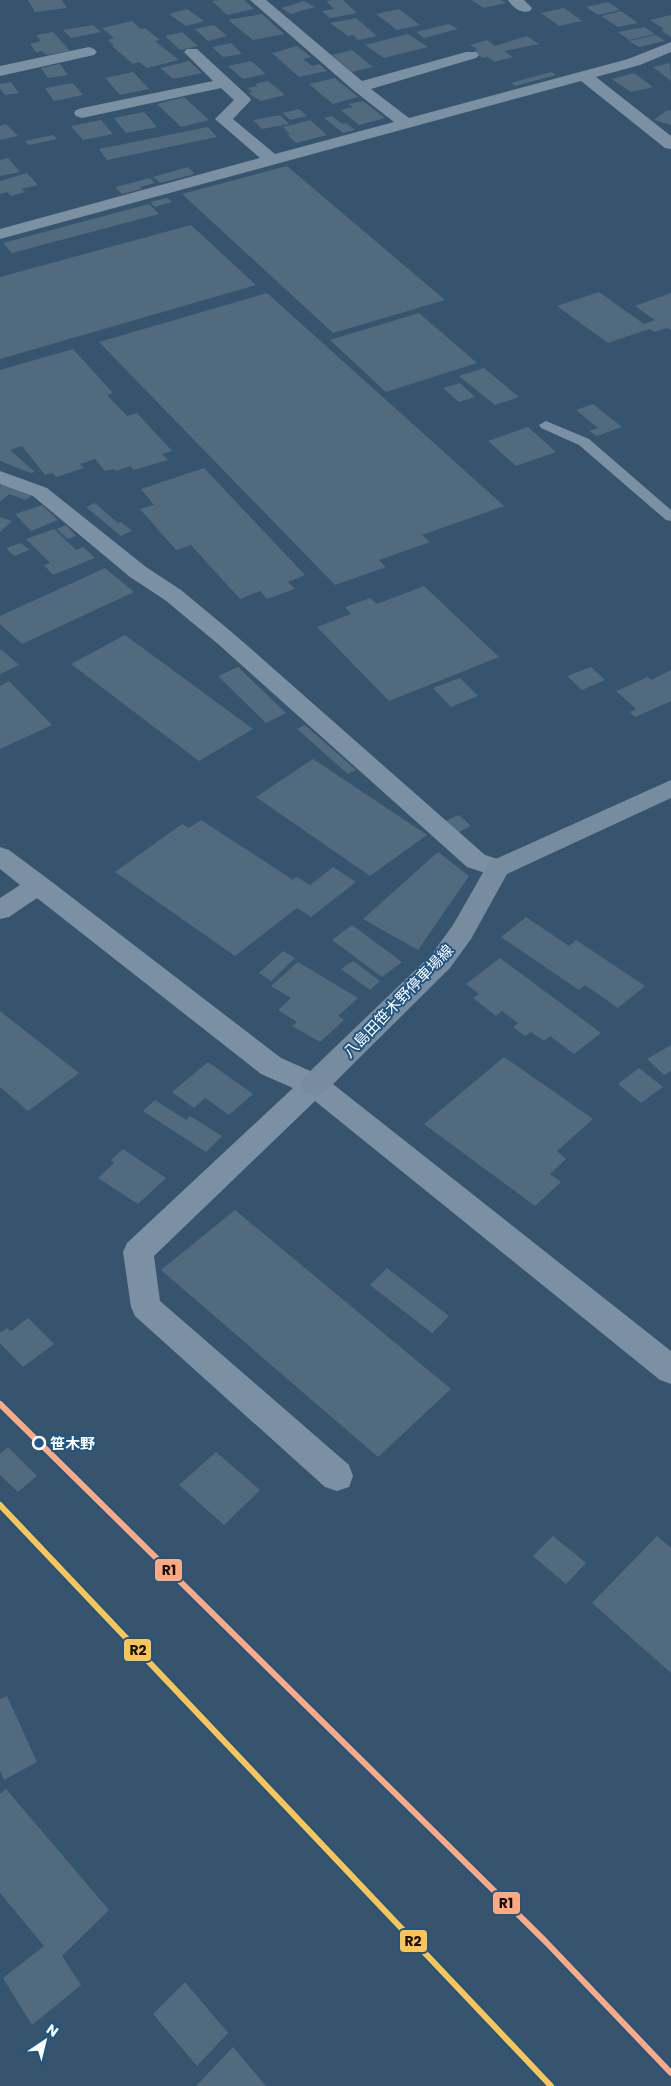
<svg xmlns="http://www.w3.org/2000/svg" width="671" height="2086" font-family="Poppins,'Noto Sans JP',sans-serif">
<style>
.building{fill:#526a7e}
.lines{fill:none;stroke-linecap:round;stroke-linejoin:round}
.service{fill:#7c90a3;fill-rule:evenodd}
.minor{fill:#7c90a3;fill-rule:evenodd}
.secondary{fill:#778d9f;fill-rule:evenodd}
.rail-1-casing{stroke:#1f5684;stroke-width:10}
.rail-2-casing{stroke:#1f5684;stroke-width:10}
.rail-1{stroke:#ffa980;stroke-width:6}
.rail-2{stroke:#fcc553;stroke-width:6}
.stop-dot{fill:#1f5684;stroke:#fff;stroke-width:2.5}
.labels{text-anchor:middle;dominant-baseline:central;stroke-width:4;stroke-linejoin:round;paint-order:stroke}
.street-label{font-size:15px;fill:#fff;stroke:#1f5684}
.stop-label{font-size:15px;font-weight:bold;fill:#fff;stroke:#1f5684;text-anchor:start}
.line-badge{stroke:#1f5684;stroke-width:2}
.pale-badge-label{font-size:14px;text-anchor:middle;font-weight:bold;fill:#111}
</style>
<rect width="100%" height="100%" fill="#36546d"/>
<g class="building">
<polygon points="28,0 62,0 67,8 35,12"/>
<polygon points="220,0 244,0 254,9 227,15 212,1"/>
<polygon points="334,0 343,0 357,13 330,18 322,11 334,9 326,1"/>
<polygon points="471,0 501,0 506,3 484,8"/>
<polygon points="304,1 315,7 291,14 281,8"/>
<polygon points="608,2 620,10 598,15 586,7"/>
<polygon points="564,8 582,21 559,26 541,13"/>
<polygon points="187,9 204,21 186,26 169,14"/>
<polygon points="399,9 420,25 397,30 376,14"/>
<polygon points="621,11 638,23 618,27 601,16"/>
<polygon points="262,14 284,34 253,40 228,20"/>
<polygon points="671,15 671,37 661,30 664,29 650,20"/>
<polygon points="356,18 377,36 358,40 353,35 348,36 330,23"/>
<polygon points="132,21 141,29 145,28 160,40 155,41 179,60 147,68 139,62 133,64 112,46 114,45 108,40 114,38 102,28"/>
<polygon points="449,24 458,29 424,38 416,32"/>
<polygon points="93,25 101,32 71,38 63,30"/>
<polygon points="214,25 227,36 208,41 195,29"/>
<polygon points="644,27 655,34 629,40 618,32"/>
<polygon points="53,32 70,51 47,55 42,51 36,52 30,44 41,41 36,35"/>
<polygon points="182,32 198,46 180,50 165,36"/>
<polygon points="408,34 428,47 384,58 365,45"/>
<polygon points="656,35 665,41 639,47 629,41"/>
<polygon points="527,36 539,44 504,51 513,57 495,62 488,57 483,58 473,52 478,50 470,45 487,40 495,46"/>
<polygon points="231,43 242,54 223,57 212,47"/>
<polygon points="297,46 311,57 303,59 312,66 319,64 327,71 299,77 272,53"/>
<polygon points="352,50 373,67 352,72 332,55"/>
<polygon points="189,61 202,73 173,79 160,68"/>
<polygon points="251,61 266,74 243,79 228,66"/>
<polygon points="670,63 671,81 653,67"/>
<polygon points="60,64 68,75 48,78 41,68"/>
<polygon points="133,72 149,89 120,95 105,78"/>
<polygon points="551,72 556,75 515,86 511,83"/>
<polygon points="634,73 653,87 631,92 612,79"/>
<polygon points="335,78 358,97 333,104 309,84"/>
<polygon points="268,81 285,95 261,101 248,93 253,92 248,88 258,86 255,84"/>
<polygon points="11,82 19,93 5,95 0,88 0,84"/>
<polygon points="73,83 83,95 54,101 45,88"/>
<polygon points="184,97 209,120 181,127 157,104"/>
<polygon points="363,101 385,118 359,125 341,110 353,107 349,104"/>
<polygon points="299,109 307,116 290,120 282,113"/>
<polygon points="667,110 671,111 671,125 654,120"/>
<polygon points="144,112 157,127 126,133 114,118"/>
<polygon points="280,115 289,124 262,129 253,120"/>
<polygon points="332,116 342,124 346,123 355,130 343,133 324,118"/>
<polygon points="101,120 113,134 83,140 71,126"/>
<polygon points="310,120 327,135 296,143 287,134 290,134 283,127"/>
<polygon points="6,124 18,136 0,140 0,126"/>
<polygon points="208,127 217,137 107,160 99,149"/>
<polygon points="53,135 57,139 29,145 25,141"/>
<polygon points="8,158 20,172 0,176 0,160"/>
<polygon points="287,166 445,300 333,333 182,194"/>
<polygon points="188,167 195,174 160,183 153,177"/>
<polygon points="27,173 38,185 21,189 25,192 11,196 7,192 0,194 0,181"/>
<polygon points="150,178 155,183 140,187 142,189 122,194 115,187"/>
<polygon points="167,198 172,202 155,207 150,202"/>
<polygon points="149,204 159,214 12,253 3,243"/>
<polygon points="191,225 256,285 0,359 0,277"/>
<polygon points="599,292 644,324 655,320 635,306 671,293 671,330 667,328 655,332 649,329 608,343 557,306"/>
<polygon points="267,293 504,506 422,535 430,542 379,560 386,567 335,585 99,342"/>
<polygon points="419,313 477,363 386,392 330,340"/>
<polygon points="73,349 113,393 107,395 127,416 137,413 172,451 162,454 168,460 134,470 130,466 116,471 114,469 105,471 95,459 80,464 84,468 56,477 53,473 45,475 22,446 10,450 35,472 31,473 0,461 0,370"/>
<polygon points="484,368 519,397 495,405 459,376"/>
<polygon points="460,383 475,397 459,402 443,388"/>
<polygon points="593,404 622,427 597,436 589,431 598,428 576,410"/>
<polygon points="528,427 556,452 516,466 488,441"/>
<polygon points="204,468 305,575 288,582 295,589 267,599 260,591 240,599 191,545 176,550 140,509 154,505 141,489"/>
<polygon points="2,484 32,495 26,500 9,494 0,502 0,486"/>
<polygon points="95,503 118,523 121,522 132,531 121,536 86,507"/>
<polygon points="42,505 58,520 31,531 15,514"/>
<polygon points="0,517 12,521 0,532"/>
<polygon points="66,525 76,536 68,539 57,529"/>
<polygon points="54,529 76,550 83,547 95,558 53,575 44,565 50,563 26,539"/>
<polygon points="21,543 29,550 14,556 6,548"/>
<polygon points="105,568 134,592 22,644 0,624 0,616"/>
<polygon points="424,586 499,657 389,701 317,627 351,614 345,607 370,598 377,604"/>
<polygon points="125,635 253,729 199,761 71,664"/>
<polygon points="0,650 2,650 19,665 0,674"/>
<polygon points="238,667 286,713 266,723 218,676"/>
<polygon points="591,667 605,680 582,690 567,676"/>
<polygon points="671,670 671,701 635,717 630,712 636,709 616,691 648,677 651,680"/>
<polygon points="460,678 478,696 451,707 433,688"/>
<polygon points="9,681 52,725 0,749 0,686"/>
<polygon points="305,725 356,770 348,774 297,729"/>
<polygon points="313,759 427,835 370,876 256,797"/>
<polygon points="459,815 471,826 457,833 445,821"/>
<polygon points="201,820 293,880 297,877 310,885 333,867 356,882 311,917 297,908 235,956 115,872 182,824 189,828"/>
<polygon points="438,852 469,876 418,950 363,919"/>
<polygon points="526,917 569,946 576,940 645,986 618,1008 585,985 579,990 501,937"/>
<polygon points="352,925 402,962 382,977 332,940"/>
<polygon points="283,951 295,958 271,981 259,973"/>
<polygon points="500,958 601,1033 574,1054 550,1036 544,1041 531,1032 525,1036 513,1027 518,1023 502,1011 496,1016 473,998 479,994 466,984"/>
<polygon points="353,961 380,981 370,990 341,969"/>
<polygon points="298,962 358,998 338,1016 344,1020 320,1042 292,1026 297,1022 278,1010 291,998 271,986"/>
<polygon points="0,1011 79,1073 28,1111 0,1087"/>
<polygon points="671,1045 671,1071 664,1075 647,1059"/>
<polygon points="504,1057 593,1119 557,1151 566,1159 550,1174 561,1182 535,1206 424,1124"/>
<polygon points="208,1062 253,1094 229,1115 205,1098 194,1108 172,1092"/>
<polygon points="639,1068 663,1087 641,1103 618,1084"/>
<polygon points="155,1100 186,1120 190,1116 222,1136 206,1152 143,1111"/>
<polygon points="123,1149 166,1178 138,1204 98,1178 114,1163 111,1160"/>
<polygon points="235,1210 451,1389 378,1457 161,1270"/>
<polygon points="387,1268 449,1316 432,1333 370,1285"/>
<polygon points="28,1318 54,1344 23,1367 0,1343 0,1333 7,1328 11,1331"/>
<polygon points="8,1447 37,1476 18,1492 0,1475 0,1454"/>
<polygon points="216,1452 260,1490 224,1525 179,1485"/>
<polygon points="553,1536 586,1563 566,1584 533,1556"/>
<polygon points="657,1536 671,1548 671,1673 592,1603"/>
<polygon points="7,1696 37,1762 4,1780 0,1770 0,1699"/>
<polygon points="6,1789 109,1910 62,1956 81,1985 32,2025 3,1978 44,1946 0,1893 0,1794"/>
<polygon points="185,1982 228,2033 197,2066 153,2014"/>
<polygon points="233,2047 266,2086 196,2086"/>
</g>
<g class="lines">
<polygon class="service" points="546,421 589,439 671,510 671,521 666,520 579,445 541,428 539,425"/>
<g class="minor">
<polygon points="250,0 266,0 362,81 466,52 476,52 479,55 476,58 371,89 409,118 628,59 671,42 671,52 640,65 596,77 671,136 671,149 665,148 581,81 0,239 0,229 260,158 215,119 234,100 221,88 82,118 76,116 74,113 76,110 82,108 213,81 184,52 187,49 197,49 249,97 251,100 233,119 275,154 394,122 353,90"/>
<path d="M508,0H524L532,8L530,11C521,14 513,8 508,0Z"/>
<polygon points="89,47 94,49 97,52 94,55 0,76 0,66"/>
<polygon points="0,471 47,488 146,567 181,590 234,634 485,855 507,862 511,868 507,874 498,877 467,867 218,644 165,600 130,577 33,496 0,484"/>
<polygon points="0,847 9,850 48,879 281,1058 324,1077 671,1351 671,1384 660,1380 315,1101 154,1256 160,1301 349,1465 353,1476 349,1487 337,1491 325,1487 135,1316 131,1307 123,1252 127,1243 293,1088 261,1074 37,898 9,917 0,919 0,898 20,885 0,869"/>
</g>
<polygon class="secondary" points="671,780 671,798 507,874 471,939 450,968 324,1093 314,1096 304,1093 300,1085 304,1077 432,954 453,925 489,862"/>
<defs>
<polyline id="rail-1" points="0,1404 545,1941 671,2073"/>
<polyline id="rail-2" points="0,1505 551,2086"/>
</defs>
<use href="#rail-1" class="rail-1-casing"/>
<use href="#rail-2" class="rail-2-casing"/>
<use href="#rail-1" class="rail-1"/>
<use href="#rail-2" class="rail-2"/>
</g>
<circle class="stop-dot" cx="39" cy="1443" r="6"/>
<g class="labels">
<g class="street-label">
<text transform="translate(398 1001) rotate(-46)">八島田笹木野停車場線</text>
</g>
<g class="stop-label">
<text x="50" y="1443">笹木野</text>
</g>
</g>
<g class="line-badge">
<rect x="154" y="1558" width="29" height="24" rx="5" fill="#ffa980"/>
<rect x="123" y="1638" width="29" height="24" rx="5" fill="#fcc553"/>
<rect x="492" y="1891" width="29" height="24" rx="5" fill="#ffa980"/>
<rect x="399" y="1929" width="29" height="24" rx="5" fill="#fcc553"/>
</g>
<g class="pale-badge-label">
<text x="169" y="1575">R1</text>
<text x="138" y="1655">R2</text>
<text x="506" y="1908">R1</text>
<text x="413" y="1946">R2</text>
</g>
<g transform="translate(45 2041) rotate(35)" stroke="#1f5684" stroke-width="4" paint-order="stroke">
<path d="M0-4L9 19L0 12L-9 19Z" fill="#ffffff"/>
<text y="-8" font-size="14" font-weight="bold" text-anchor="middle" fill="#ffffff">N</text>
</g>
</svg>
